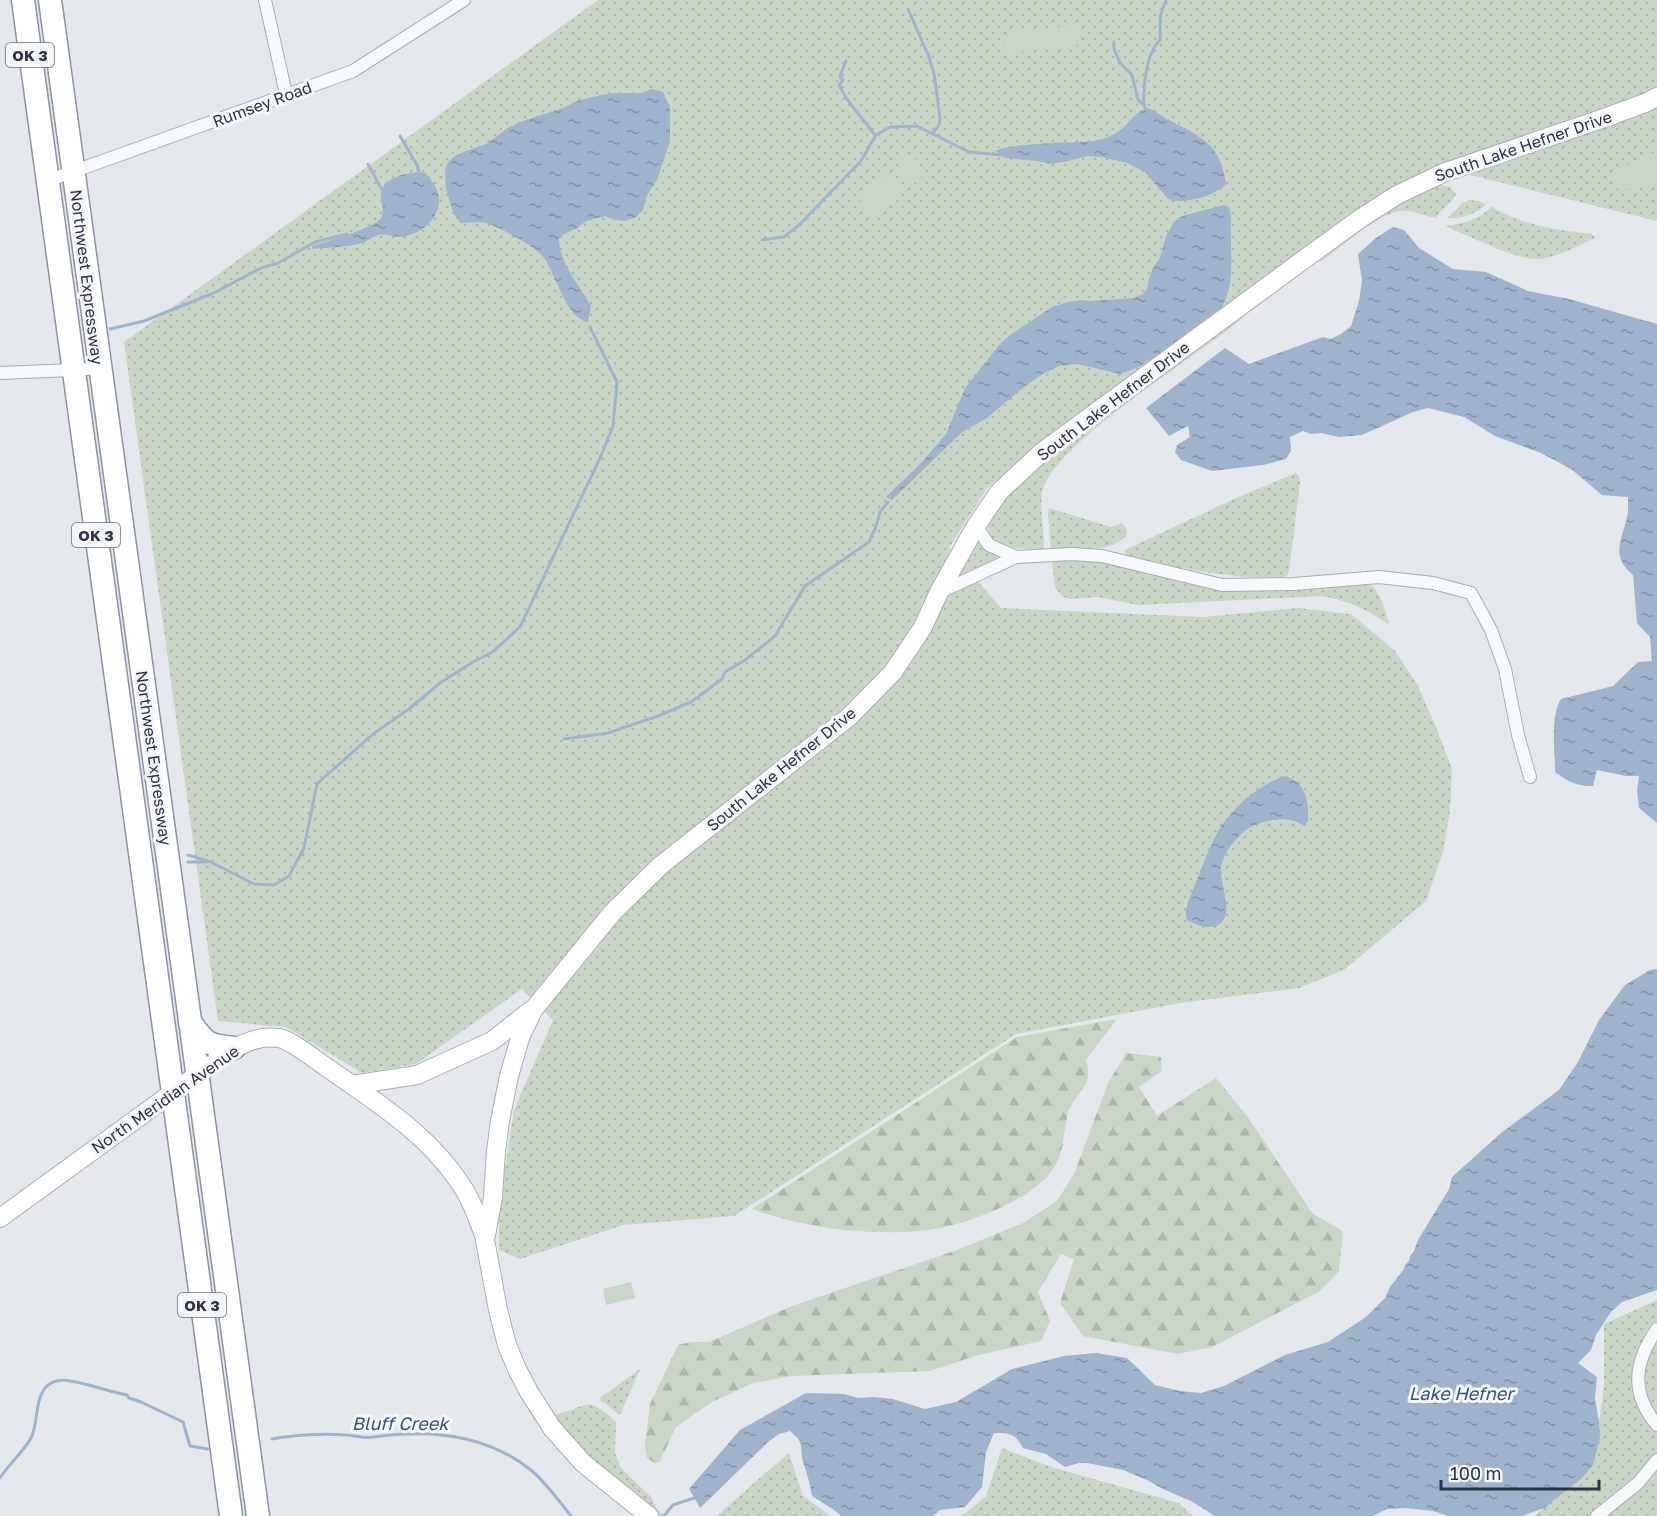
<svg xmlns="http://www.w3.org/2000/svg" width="1657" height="1516" font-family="'Golos Text',sans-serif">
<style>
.grass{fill:url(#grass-dots)}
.forest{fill:url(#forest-firs)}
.pitch{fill:#c9d6c5}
.water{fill:url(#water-ripples)}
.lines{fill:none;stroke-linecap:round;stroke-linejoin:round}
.stream{stroke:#9fb4cc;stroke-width:3}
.street-casing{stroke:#a9aeb7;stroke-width:14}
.secondary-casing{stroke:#a9aeb7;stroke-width:20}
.highway-casing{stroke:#8b94a3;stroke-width:25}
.street{stroke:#f7f8fa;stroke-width:12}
.secondary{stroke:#fff;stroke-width:18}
.highway{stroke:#fff;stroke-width:22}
.labels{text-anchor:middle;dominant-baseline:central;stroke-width:6;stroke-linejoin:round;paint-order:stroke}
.shield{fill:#f4f6f9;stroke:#676e7b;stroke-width:1.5}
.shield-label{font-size:15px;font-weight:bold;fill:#2b3445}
.street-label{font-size:16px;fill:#2b3445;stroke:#f4f6f9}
.water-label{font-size:18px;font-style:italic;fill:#34527a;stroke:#f4f6f9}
</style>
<defs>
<pattern id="grass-dots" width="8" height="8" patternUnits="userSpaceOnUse" patternTransform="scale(1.5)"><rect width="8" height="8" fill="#c9d6c5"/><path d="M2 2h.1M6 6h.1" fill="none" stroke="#adb8ab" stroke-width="1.8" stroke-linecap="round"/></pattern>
<pattern id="forest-firs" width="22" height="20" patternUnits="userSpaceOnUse" patternTransform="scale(1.5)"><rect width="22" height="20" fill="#c9d6c5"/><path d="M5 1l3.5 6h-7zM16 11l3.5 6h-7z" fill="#adb8ab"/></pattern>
<pattern id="water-ripples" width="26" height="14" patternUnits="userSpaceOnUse" patternTransform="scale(1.5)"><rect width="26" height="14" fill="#9fb4cc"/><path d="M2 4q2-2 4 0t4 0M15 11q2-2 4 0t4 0" fill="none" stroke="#8293a7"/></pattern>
</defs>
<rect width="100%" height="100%" fill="#e4e7ec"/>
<g class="grass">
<polygon points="598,0 1657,0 1657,221 1434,166 1357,209 1242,299 988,487 949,548 961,562 978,539 996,555 997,557 996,559 969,571 1001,608 1203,617 1298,608 1351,614 1395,651 1417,684 1436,727 1452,769 1450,810 1443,852 1426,901 1344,970 1299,988 1180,1003 1016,1034 734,1216 623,1225 520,1259 499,1250 499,1208 514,1110 553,1020 522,989 416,1064 362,1073 286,1027 218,1021 124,342"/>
<path d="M1437,184L1450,187L1456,194C1452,204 1441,209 1436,218C1427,217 1418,212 1409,211C1382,207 1342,248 1320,262V256L1391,206Z"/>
<path d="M1469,200L1479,201L1486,204C1475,215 1462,219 1447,218L1463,203Z"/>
<path d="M1492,207C1523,226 1557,230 1592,234L1595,238C1577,246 1557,258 1538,259C1519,261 1465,234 1445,226C1465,223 1475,221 1492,207Z"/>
<path d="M1242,315L1245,316C1203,353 1051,444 1042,493C1040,509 1044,532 1044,549C1022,548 985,553 988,520L1007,495L1052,454Z"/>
<path d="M1296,473L1299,476L1300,483L1289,570L1288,574L1285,577C1243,579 1203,573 1163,564C1150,561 1138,560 1126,555L1125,551L1127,549L1236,498Z"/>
<path d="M1049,508L1111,527L1122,523L1127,530V534C1113,555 1072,548 1051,548L1048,514Z"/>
<path d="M1052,559H1075L1115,564L1198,583L1368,582C1380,592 1386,610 1389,625C1366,609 1348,600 1321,596L1138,605L1097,597L1071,599L1063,597L1056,589L1054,582Z"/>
<polygon points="1657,1300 1657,1516 1534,1516 1593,1465 1604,1387 1604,1324"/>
<polygon points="640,1369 621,1413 619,1415 605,1403 601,1402 600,1398"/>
<path d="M587,1404C599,1406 609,1414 616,1423L615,1453L621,1468L651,1497L657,1510L666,1516H659L632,1496L586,1457L554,1416Z"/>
<polygon points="1002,1448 1051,1467 1179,1503 1192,1516 962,1516 986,1496"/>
<polygon points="789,1453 803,1496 831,1516 716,1516"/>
</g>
<g class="forest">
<path d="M1116,1019L1113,1024L1086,1060C1087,1065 1089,1073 1088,1078C1085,1091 1071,1100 1068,1113C1063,1131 1065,1149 1055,1166C1046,1182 1026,1195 1010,1203C987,1215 953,1227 928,1230C872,1237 805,1228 752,1209L1017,1037Z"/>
<polygon points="1126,1053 1161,1057 1162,1071 1139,1087 1157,1116 1216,1078 1247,1116 1313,1214 1343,1231 1339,1271 1320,1291 1212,1347 1178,1354 1083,1336 1060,1303 1074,1259 1061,1254 1038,1292 1050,1321 1041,1341 975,1356 930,1371 792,1376 753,1383 712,1402 676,1427 659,1463 653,1462 647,1458 645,1446 650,1404 678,1345 692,1342 709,1342 792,1306 957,1250 1023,1223 1057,1201 1074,1174 1108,1083"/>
</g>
<g class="pitch">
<path d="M1074,26L1078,30L1080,43L1074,47L1011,52H1007C1003,45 1003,37 1010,31Z"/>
<path d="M1655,152H1657V182L1637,186L1625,191L1615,188L1611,178C1619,165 1623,167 1636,163C1643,161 1649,156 1655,152Z"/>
<path d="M906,155C916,156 923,167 923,176L913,184C904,180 899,172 898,162Z"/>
<path d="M884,176C894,178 901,188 900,198C888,207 870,225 859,206C863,193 875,185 884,176Z"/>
<polygon points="631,1282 635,1298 606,1305 603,1289"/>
</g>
<g class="water">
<path d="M651,89L663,92L670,107V141L657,180L647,195L643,210L636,217L625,221L615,220L605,216L586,221L576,229L568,232L559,238C559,263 579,285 591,306L588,322C566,319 556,274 544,258C536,247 503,229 489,224C480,221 470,223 461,223L457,219L453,212L446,189L445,170L448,162L456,155L488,143L506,129L520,122L560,109L580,100L592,97L613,93H642Z"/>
<path d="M1148,108C1156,111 1162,116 1169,120C1201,137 1221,144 1226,184C1216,196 1183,205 1168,199L1145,172L1127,163L1102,157L1088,156L1063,162L1049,164L1038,161L1005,158L996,151C1006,143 1075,143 1093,141C1106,139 1117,134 1126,125C1133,117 1138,111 1148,108Z"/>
<path d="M416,172L425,173C431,180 440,190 439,201C438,219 423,232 406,236C397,239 387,233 379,235C373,236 368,241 362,243C346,248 329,247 312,249V246C325,242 375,228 381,218C386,211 380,203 381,196C381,178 403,174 416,172Z"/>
<path d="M1224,205L1230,209L1231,217C1229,247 1237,280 1222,307L1156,356L1137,368L1120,374L1077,364L1059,366L1043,374L1024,387L987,418L961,433L892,500L886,497L923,461L946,434L965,388L1000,344L1010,335L1052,307L1068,302L1081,300L1090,301L1134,298L1143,294L1147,289L1149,278L1154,266L1160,258L1166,236L1174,222L1182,216Z"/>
<path d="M1393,227L1404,230L1419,248L1453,269L1486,272L1528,291L1569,299L1657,324V823L1639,808L1637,790L1639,776H1626L1597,770L1593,786C1578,787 1567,781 1555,772C1555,752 1550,716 1561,699L1613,686L1638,662L1652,661L1650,637L1637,623L1633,575C1608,554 1624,538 1628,512C1628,507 1628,502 1628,497L1602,495L1571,469L1541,453L1495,436L1464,417L1428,408L1413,412L1362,435L1339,437L1321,433L1311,434L1303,431L1290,437L1291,451L1286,459L1263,465L1212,471L1181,460L1175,452L1177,445L1190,437L1188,426L1169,436L1146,408L1225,348L1249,364L1323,337L1330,339L1341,334L1351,326L1359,301L1362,281L1358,254L1376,238Z"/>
<path d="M1286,776C1307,784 1309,802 1308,822L1304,825C1300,824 1296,821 1291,820C1277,817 1253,823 1242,833C1238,837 1234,842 1230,847C1226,853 1222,860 1221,868C1219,883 1236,915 1218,925C1208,930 1196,925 1187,920C1183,910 1191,895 1195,885C1202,867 1209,847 1219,830C1234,806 1259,784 1286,776Z"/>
<path d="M1657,969V1290L1622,1302L1611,1312L1596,1335L1591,1350L1578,1363L1597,1377L1595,1398L1599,1422L1600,1438L1593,1465L1582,1478L1544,1508L1522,1516H1448L1433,1511L1405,1508L1387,1509L1373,1516H1215L1191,1501L1165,1490L1147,1480L1123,1470L1087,1463H1079L1065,1467L1046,1454L1023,1448C1015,1433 1010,1433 994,1433L986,1452L982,1487L965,1507L940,1510L933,1516H841L834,1510L812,1496C810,1484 807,1473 803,1462C799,1446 806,1444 790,1431L779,1434L768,1442L700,1508L689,1489L740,1430L806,1393L844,1394L858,1398L874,1397L893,1399L925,1409L956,1402L1012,1369L1064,1356L1096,1353L1127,1358L1155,1385L1180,1391L1201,1393L1224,1386L1285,1355L1328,1342L1366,1317L1385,1298L1390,1287L1404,1269L1405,1265L1409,1261L1410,1256L1414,1251L1418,1240L1449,1189L1452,1177L1501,1133L1559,1090L1578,1062L1599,1020L1625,985L1650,970Z"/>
</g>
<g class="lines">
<g class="stream">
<polyline points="908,9 929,57 934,74 940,118 939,125 932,134"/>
<polyline points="1114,42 1114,49 1120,63 1132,75 1138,100 1144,105 1145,108"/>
<polyline points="846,61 840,76 843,80 839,85 846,98 875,135"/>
<path d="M1144,105C1143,87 1146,53 1160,40V17L1166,0"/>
<polyline points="400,136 417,165 419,172"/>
<polyline points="368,164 382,190"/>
<polyline points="762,240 784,237 799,225 861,161 876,135 890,127 917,126 969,152 1002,155"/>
<polyline points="110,329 144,321 214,293 261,268 278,263 315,242 347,234"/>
<polyline points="564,739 608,733 658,716 691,702 722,679 725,672 745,660 775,636 805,586 869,542 875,529 880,512 888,502"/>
<polyline points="188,855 211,862 254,884 274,885 289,876 304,848 317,784 373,734 409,709 440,683 473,662 491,653 520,627 601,456 613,426 617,382 590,327"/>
<polyline points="188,862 207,862"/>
<path d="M272,1439C293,1435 324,1433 345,1435C354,1435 364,1439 373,1437C428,1429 487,1434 532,1471C547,1484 559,1501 571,1516"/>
<path d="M0,1478C9,1464 24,1451 31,1438C38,1424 35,1406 42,1393C52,1371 79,1383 96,1387C106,1390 117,1393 127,1395L129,1398L141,1402L183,1422L190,1446L208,1449"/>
<polyline points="664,1516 673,1505 694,1498"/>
</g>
<defs>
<g id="street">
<polyline points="265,0 286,94"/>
<polyline points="47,181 353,71 464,0"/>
<polyline points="0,373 73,370 99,368"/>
<polyline points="976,526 989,545 1016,557"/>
<polyline points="940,592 1016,557 1072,554 1102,556 1222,585 1294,584 1379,577 1433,583 1471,593 1491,630 1505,669 1518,735 1530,777"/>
<path d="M1657,1329C1634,1362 1630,1393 1657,1425"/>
<polyline points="1597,1516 1638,1483 1657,1460"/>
</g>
<g id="secondary">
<polyline points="352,1085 417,1075 492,1041 530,1011"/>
<path d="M0,1218L234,1048C250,1041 260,1036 279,1038C293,1041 317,1061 329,1069C380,1104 433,1138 465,1191C474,1206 479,1222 485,1238"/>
<polyline points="649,1516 583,1463 552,1428 529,1392 517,1369 507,1345 498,1310 485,1240 493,1197 496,1151 500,1121 509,1076 520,1038 533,1010 612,913 661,865 849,717 893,672 923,627 939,592 976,526 999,492 1042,452 1310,255 1361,218 1397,195 1443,173 1607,117 1645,103 1657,97"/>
</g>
<g id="highway">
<polyline points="23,0 231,1516"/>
<polyline points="50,0 258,1516"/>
<path d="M190,1022C206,1044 207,1045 234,1048"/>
</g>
</defs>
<use href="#street" class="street-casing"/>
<use href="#secondary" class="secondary-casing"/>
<use href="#highway" class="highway-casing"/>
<use href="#street" class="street"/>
<use href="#secondary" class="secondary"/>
<use href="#highway" class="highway"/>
</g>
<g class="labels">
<g class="shield">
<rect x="6" y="43" width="48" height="24" rx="4.5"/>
<rect x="72" y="523" width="48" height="24" rx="4.5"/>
<rect x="178" y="1293" width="48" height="24" rx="4.5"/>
</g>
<g class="shield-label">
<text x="30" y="55">OK 3</text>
<text x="96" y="535">OK 3</text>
<text x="202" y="1305">OK 3</text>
</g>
<g class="street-label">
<text transform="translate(262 104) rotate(-20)">Rumsey Road</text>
<text transform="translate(1523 146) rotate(-19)">South Lake Hefner Drive</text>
<text transform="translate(87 277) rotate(83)">Northwest Expressway</text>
<text transform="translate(1113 401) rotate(-37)">South Lake Hefner Drive</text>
<text transform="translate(154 758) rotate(82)">Northwest Expressway</text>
<text transform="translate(781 769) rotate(-39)">South Lake Hefner Drive</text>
<text transform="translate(165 1099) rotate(-35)">North Meridian Avenue</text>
</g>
<g class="water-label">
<text x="1461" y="1393">Lake Hefner</text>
<text x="400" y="1423">Bluff Creek</text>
</g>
</g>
<path d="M1441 1480v9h158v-9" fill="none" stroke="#2b3445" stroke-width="3"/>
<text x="1450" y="1480" font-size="18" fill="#2b3445" stroke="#f4f6f9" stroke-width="4.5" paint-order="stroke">100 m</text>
</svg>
